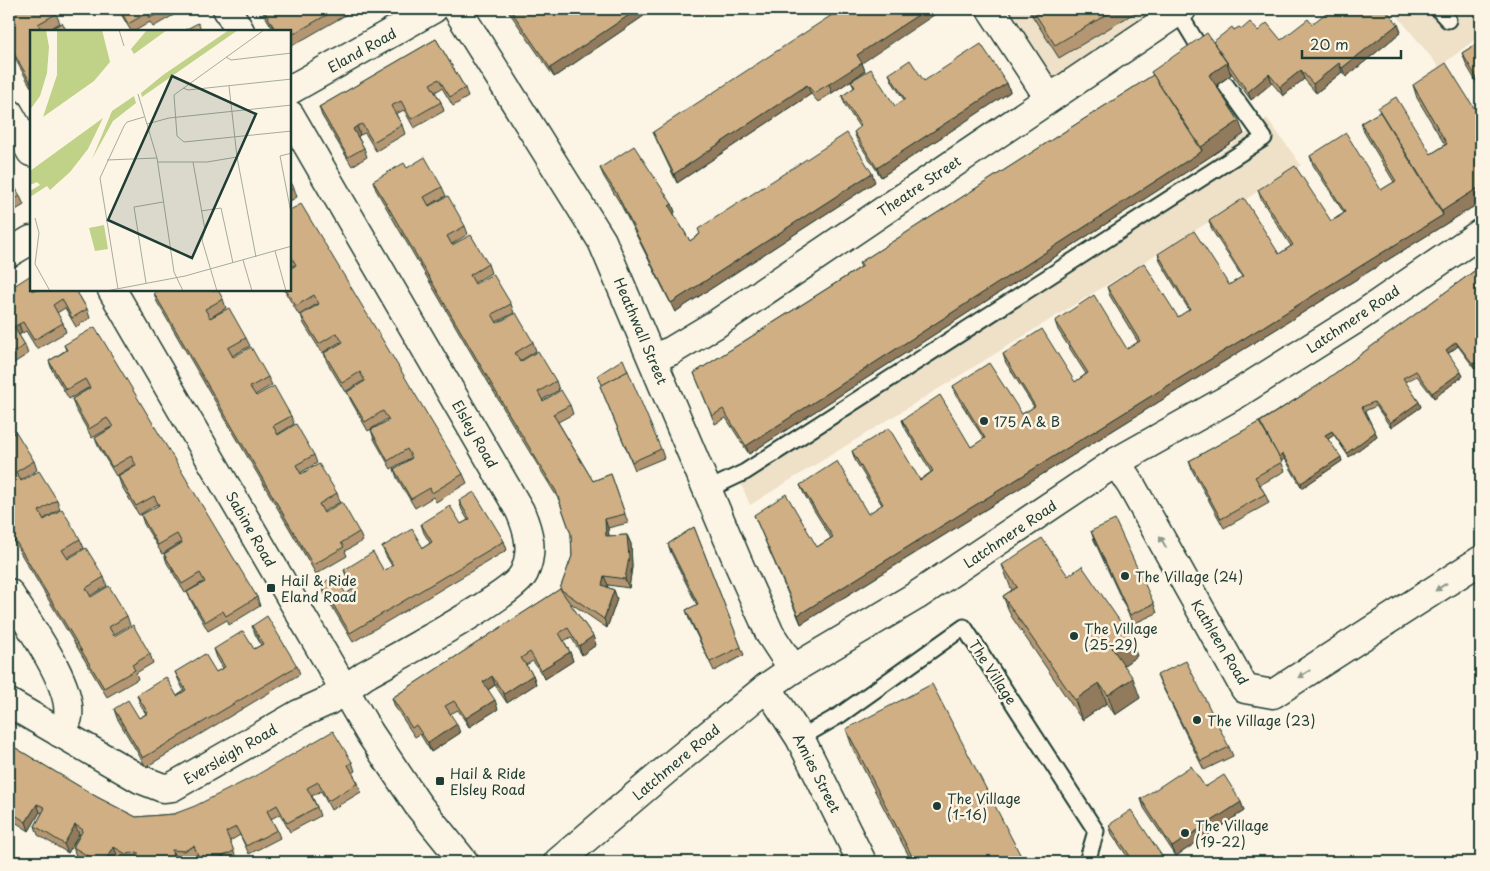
<svg xmlns="http://www.w3.org/2000/svg" width="1490" height="871" font-family="'Playpen Sans',sans-serif">
<style>
.built{fill:#efe0c8}
.lines{fill:none;stroke-linecap:round;stroke-linejoin:round}
.service-casing{stroke:#1f3d34;stroke-width:19}
.minor-casing{stroke:#1f3d34;stroke-width:31}
.trunk-casing{stroke:#1f3d34;stroke-width:31}
.service{stroke:#fcf5e5;stroke-width:15}
.minor{stroke:#fcf5e5;stroke-width:28}
.trunk{stroke:#fcf5e5;stroke-width:28}
.wall{fill:#b49672;stroke:#1f3d34}
.shaded-wall{fill:#927a5c;stroke:#1f3d34}
.building{fill:#d1af84;stroke:#1f3d34}
.oneway{fill:#8e998c}
.poi-dot{fill:#1f3d34;stroke:#fcf5e5;stroke-width:2}
.labels{text-anchor:middle;dominant-baseline:central;stroke-width:5;stroke-linejoin:round;paint-order:stroke}
.street-label{font-size:14px;fill:#1f3d34;stroke:#fcf5e5}
.poi-label{font-size:14px;fill:#1f3d34;stroke:#fcf5e5;text-anchor:start}
.inset-road{fill:none;stroke:#a4ab9e;stroke-width:1}
.view{fill:#1f3d34;fill-opacity:0.15;stroke:#1f3d34;stroke-width:2.5}
.inset-edge{fill:none;stroke:#1f3d34;stroke-width:2.5}
</style>
<rect width="100%" height="100%" fill="#fcf5e5"/>
<filter id="ink" filterUnits="userSpaceOnUse"><feTurbulence type="fractalNoise" baseFrequency=".02" numOctaves="2"/><feDisplacementMap in="SourceGraphic" scale="10" xChannelSelector="R" yChannelSelector="G"/><feConvolveMatrix kernelMatrix="1 2 1 2 8 2 1 2 1" color-interpolation-filters="sRGB"/></filter>
<g filter="url(#ink)">
<g class="built">
<polygon points="1001,9 1173,9 1062,81 1043,76"/>
<polygon points="1392,9 1481,9 1481,35 1439,67"/>
<polygon points="1267,118 1301,165 750,505 735,470 1209,161"/>
</g>
<g class="lines">
<defs>
<g id="service">
<polyline points="1438,9 1448,20"/>
<polyline points="1178,12 1201,50"/>
<polyline points="707,490 745,472 1264,138 1226,85"/>
<polyline points="800,738 840,715 964,627 1096,831 1087,862"/>
</g>
<g id="minor">
<polyline points="227,9 240,31"/>
<polyline points="457,9 602,241 740,567 770,634 793,669"/>
<polyline points="991,9 1049,98"/>
<polyline points="290,90 433,9"/>
<polyline points="9,113 31,152"/>
<polyline points="9,253 31,240"/>
<polyline points="112,290 369,732 418,805 464,862"/>
<polyline points="653,358 671,351 716,324 1182,9"/>
<polyline points="1116,462 1131,485 1245,689 1273,694 1481,560"/>
<path d="M9,593C26,621 73,684 68,716C68,722 63,728 60,733"/>
<polyline points="767,687 800,738 862,862"/>
<path d="M9,703L140,779L163,788L172,787L299,714L328,701L365,675C393,659 514,595 524,573C534,551 529,532 520,511L290,115"/>
</g>
<polyline id="trunk" points="558,862 679,759 767,687 793,669 916,596 1116,462 1237,394 1353,321 1481,233"/>
</defs>
<use href="#service" class="service-casing"/>
<use href="#minor" class="minor-casing"/>
<use href="#trunk" class="trunk-casing"/>
<use href="#service" class="service"/>
<use href="#minor" class="minor"/>
<use href="#trunk" class="trunk"/>
</g>
<g class="wall">
<polygon points="9,9 56,14 60,23 45,31 31,31 31,87 9,48"/>
<polygon points="118,9 184,9 153,27 150,22 135,31 131,31"/>
<polygon points="261,9 356,9 290,47 290,31 274,31"/>
<polygon points="508,9 654,9 554,77 509,12"/>
<polygon points="1028,9 1141,9 1059,58"/>
<polygon points="1312,24 1401,32 1346,77 1342,72 1316,93 1304,79 1283,96 1272,83 1251,100 1229,70 1231,75 1216,86 1244,134 1205,160 749,454 726,418 715,424 694,373 861,267 859,263 1153,75 1151,72 1213,42 1234,30 1242,29 1258,31 1281,40"/>
<polygon points="436,39 465,88 468,97 453,106 442,88 435,92 441,102 444,111 414,128 404,110 396,114 402,125 405,134 376,151 365,133 360,135 358,137 364,148 367,157 352,166 322,116 319,107"/>
<polygon points="1481,41 1481,90 1467,66 1462,53"/>
<polygon points="862,63 865,71 832,93 818,102 811,94 677,183 657,141 653,132"/>
<polygon points="889,74 924,81 1007,83 1010,92 881,177 857,140 854,132 860,128 845,105 842,96 854,88 851,81 895,106 904,100 893,83"/>
<polygon points="1413,85 1481,202 801,624 754,515 817,547 831,538 804,494 800,485 868,514 882,505 855,460 852,451 920,480 931,472 905,428 902,420 971,447 984,439 956,395 953,386 1022,414 1034,407 1006,363 1003,354 1075,382 1086,374 1058,330 1055,321 1127,349 1138,342 1110,296 1107,287 1178,317 1189,310 1161,263 1158,254 1229,285 1242,277 1212,230 1209,221 1279,254 1291,246 1261,199 1258,190 1331,221 1344,213 1313,165 1310,156 1381,190 1394,182 1364,132 1361,123 1380,112 1378,108 1431,154 1445,145 1417,98"/>
<polygon points="407,168 442,187 446,196 429,205 465,226 468,234 452,244 452,245 488,264 491,273 474,283 475,284 511,304 514,313 496,322 497,323 533,342 536,351 520,361 556,381 559,390 542,400 543,401 570,405 573,414 558,422 593,481 611,474 628,523 608,528 609,536 627,535 631,544 632,567 629,588 608,585 607,587 614,590 617,599 607,628 569,602 593,636 596,645 582,655 571,637 564,641 570,652 573,661 545,679 533,661 526,665 533,675 536,684 507,703 495,685 491,688 488,690 498,709 469,727 458,710 450,714 460,733 431,752 420,734 415,737 395,707 392,698 560,589 572,556 571,534 559,500 512,423 376,190 373,181"/>
<polygon points="600,168 672,204 675,212 674,214 690,241 700,234 875,182 675,312 620,203 604,177"/>
<polygon points="9,177 20,196 24,205 9,214"/>
<polygon points="290,181 294,188 297,197 290,201"/>
<polygon points="290,210 463,474 467,483 436,502 433,497 415,508 397,478 394,469 410,459 410,458 391,469 374,439 371,430 387,421 387,419 368,431 351,401 347,392 364,382 363,381 345,392 327,362 324,353 341,343 340,342 322,353 304,324 301,315 318,305 317,304 299,315 284,290 290,290 294,266 294,265 290,267"/>
<polygon points="1481,266 1481,364 1475,369 1458,346 1448,354 1463,376 1434,398 1417,376 1405,382 1419,402 1421,407 1391,428 1376,406 1365,411 1377,436 1349,457 1334,435 1328,439 1342,461 1302,488 1285,459 1281,461 1285,471 1260,485 1265,494 1269,503 1224,528 1192,470 1189,461 1259,422 1319,385"/>
<polygon points="9,289 76,290 87,309 90,318 76,327 65,308 57,313 63,323 66,332 37,349 26,331 19,335 25,345 28,354 9,366"/>
<polygon points="154,293 223,299 226,308 210,318 246,338 250,346 232,356 233,357 268,377 272,385 255,395 256,396 291,416 294,424 278,434 278,435 314,455 317,463 300,473 337,493 340,502 323,512 324,513 359,532 363,541 345,551 347,556 316,574 157,302"/>
<polygon points="64,345 257,597 260,606 229,625 227,620 208,631 191,601 187,592 204,583 203,582 185,593 167,563 164,554 181,544 180,543 162,554 144,524 141,515 158,506 157,504 139,515 121,485 118,476 135,466 134,465 116,476 98,446 95,438 111,428 111,427 92,438 75,408 72,399 88,389 88,388 69,399 52,370 49,361 66,350"/>
<polygon points="600,386 661,449 664,458 635,470"/>
<polygon points="9,419 14,432 9,435"/>
<polygon points="9,436 34,461 37,470 21,480 21,481 57,500 60,509 44,519 44,520 80,539 84,548 67,558 68,559 104,577 107,586 90,596 91,597 127,616 130,625 113,635 114,636 150,654 153,663 136,673 138,679 107,697 9,534"/>
<polygon points="459,501 504,541 507,550 353,642 324,593 321,584 346,594 353,589 347,579 344,570 384,571 392,566 386,556 382,547 423,548 430,543 424,533 421,524 461,524 468,520 462,510"/>
<polygon points="694,527 744,655 714,671 689,619 686,610 697,605 671,553 668,544"/>
<polygon points="1091,531 1154,604 1157,613 1133,624 1094,540"/>
<polygon points="1002,565 1068,576 1137,656 1124,665 1140,698 1115,715 1107,703 1082,720 1011,616 1003,596 1012,590 1010,586"/>
<polygon points="252,626 297,666 300,674 146,767 117,718 114,709 139,718 146,714 140,704 137,695 177,696 184,691 179,681 175,672 216,672 223,668 217,658 214,649 254,649 261,645 255,634"/>
<polygon points="1157,675 1229,747 1233,756 1204,770 1161,684"/>
<polygon points="846,729 1024,862 912,862 853,749"/>
<polygon points="9,744 97,797 136,817 174,814 352,762 355,771 352,773 358,783 361,792 331,810 321,791 312,796 317,807 320,816 290,832 280,814 271,819 277,830 280,838 249,854 240,835 230,841 237,860 233,862 200,862 197,855 187,859 176,859 176,862 138,862 138,861 128,862 117,855 113,862 87,862 76,856 73,847 80,835 79,834 68,853 38,835 35,826 42,813 40,812 29,831 9,818"/>
<polygon points="1141,799 1241,802 1244,811 1176,856 1144,808"/>
<polygon points="1109,825 1166,862 1131,862 1112,834"/>
</g>
<g class="shaded-wall">
<polygon points="638,9 654,9 554,77 550,68"/>
<polygon points="927,9 943,9 862,63 865,71 832,93 829,84 857,55"/>
<polygon points="1398,24 1401,32 1346,77 1342,68"/>
<polygon points="1227,63 1231,75 1213,87 1209,75"/>
<polygon points="1339,63 1342,72 1316,93 1313,84"/>
<polygon points="1301,70 1304,79 1283,96 1280,87"/>
<polygon points="1269,74 1272,83 1251,100 1248,92"/>
<polygon points="1007,83 1010,92 881,177 877,168"/>
<polygon points="807,85 811,94 677,183 674,174"/>
<polygon points="1239,121 1244,134 1205,160 749,454 746,446 1202,151 1201,147"/>
<polygon points="357,126 360,135 356,138 353,129"/>
<polygon points="872,173 875,182 675,312 671,303"/>
<polygon points="1481,186 1481,202 801,624 798,615 1443,215 1442,211"/>
<polygon points="672,204 675,212 672,215 669,206"/>
<polygon points="19,324 22,333 18,336 14,327"/>
<polygon points="1456,342 1458,346 1447,354 1446,350"/>
<polygon points="1481,358 1481,364 1475,369 1473,364"/>
<polygon points="1461,372 1463,376 1434,398 1432,393"/>
<polygon points="1419,402 1421,407 1391,428 1390,423"/>
<polygon points="1332,431 1334,435 1327,440 1325,435"/>
<polygon points="1375,432 1377,436 1349,457 1347,453"/>
<polygon points="1283,454 1285,459 1280,462 1278,458"/>
<polygon points="1341,457 1342,461 1302,488 1301,483"/>
<polygon points="605,519 608,528 610,545 606,536"/>
<polygon points="627,535 631,544 632,567 629,588 625,579"/>
<polygon points="604,576 608,585 606,594 602,585"/>
<polygon points="614,590 617,599 607,628 604,619"/>
<polygon points="593,636 596,645 582,655 579,646"/>
<polygon points="1130,636 1137,656 1120,668 1112,648"/>
<polygon points="570,652 573,661 545,679 541,670"/>
<polygon points="533,675 536,684 507,703 504,694"/>
<polygon points="492,676 495,685 486,691 483,682"/>
<polygon points="1133,678 1140,698 1115,715 1108,695"/>
<polygon points="1099,683 1107,703 1082,720 1075,700"/>
<polygon points="495,700 498,709 469,727 466,718"/>
<polygon points="457,724 460,733 431,752 428,743"/>
<polygon points="1241,802 1244,811 1176,856 1172,847"/>
<polygon points="37,804 40,812 29,831 26,822"/>
<polygon points="75,825 79,834 68,853 64,844"/>
<polygon points="114,847 117,855 113,862 104,862"/>
<polygon points="172,850 176,859 176,862 173,862"/>
</g>
<g class="building">
<polygon points="9,9 54,9 56,14 38,24 42,31 31,31 31,83 9,45"/>
<polygon points="120,9 166,9 150,18 147,13 128,24"/>
<polygon points="263,9 337,9 290,36 290,31 276,31"/>
<polygon points="510,9 638,9 550,68"/>
<polygon points="841,9 927,9 857,55 862,63 829,84 814,93 807,85 674,174 653,132"/>
<polygon points="1032,9 1116,9 1055,45"/>
<polygon points="1331,9 1385,9 1398,24 1342,68 1339,63 1313,84 1301,70 1280,87 1269,74 1248,92 1213,42 1232,27 1234,30 1239,27 1242,29 1250,22 1258,31 1267,23 1281,40 1308,19 1312,24"/>
<polygon points="62,23 67,31 47,31"/>
<polygon points="198,23 202,31 183,31"/>
<polygon points="1207,33 1227,63 1209,75 1239,121 1201,147 1151,72"/>
<polygon points="436,39 465,88 450,97 439,79 430,84 441,102 411,119 401,101 391,106 402,125 373,142 362,124 357,126 353,129 364,148 348,157 319,107"/>
<polygon points="1481,41 1481,85 1462,53"/>
<polygon points="981,44 1007,83 877,168 854,132 861,126 842,96 855,87 851,81 871,69 895,106 905,99 889,74 910,60 924,81"/>
<polygon points="1446,63 1481,119 1481,186 1442,211 1378,108 1396,97 1431,154 1447,144 1413,85"/>
<polygon points="1153,75 1202,151 746,446 723,409 712,416 694,373 863,266 859,263"/>
<polygon points="1380,112 1443,215 798,615 754,515 786,494 817,547 833,537 800,485 837,461 868,514 883,504 852,451 889,428 920,480 928,475 933,471 902,420 940,395 971,447 985,438 953,386 989,363 1022,414 1029,410 1035,406 1003,354 1042,329 1075,382 1088,373 1055,321 1094,295 1127,349 1140,341 1107,287 1144,263 1178,317 1190,309 1158,254 1194,231 1229,285 1243,276 1209,221 1244,198 1279,254 1293,245 1258,190 1295,166 1331,221 1339,217 1345,212 1310,156 1346,133 1381,190 1389,185 1396,181 1361,123"/>
<polygon points="847,133 872,173 671,303 617,194 600,168 634,146 672,204 669,206 690,241 700,234 698,229"/>
<polygon points="425,157 442,187 424,197 429,206 448,196 465,226 447,236 452,245 471,235 488,264 470,275 475,284 493,274 511,304 492,314 497,323 516,313 533,342 515,353 520,362 538,351 556,381 538,392 543,401 561,390 570,405 553,414 593,481 611,474 625,514 605,519 606,536 627,535 629,558 625,579 604,576 602,585 614,590 604,619 560,589 593,636 579,646 568,628 559,633 570,652 541,670 530,652 521,658 533,675 504,694 492,676 488,679 483,682 495,700 466,718 454,701 445,706 457,724 428,743 416,725 412,728 392,698 560,589 572,556 571,534 556,491 509,414 373,181 404,163 407,168"/>
<polygon points="9,177 20,196 9,203"/>
<polygon points="290,181 294,188 290,190"/>
<polygon points="301,204 463,474 432,493 430,488 411,499 394,469 412,458 407,449 388,461 371,430 389,420 383,411 365,422 347,392 365,381 360,372 342,383 324,353 343,342 340,338 337,333 319,344 301,315 319,304 314,295 296,306 286,290 290,290 290,269 296,265 291,256 290,257 290,210"/>
<polygon points="1481,266 1481,358 1473,364 1456,342 1446,350 1461,372 1432,393 1416,371 1403,378 1419,402 1390,423 1374,402 1362,407 1375,432 1347,453 1332,431 1325,435 1341,457 1301,483 1283,454 1279,457 1260,422 1319,385"/>
<polygon points="31,275 31,290 76,290 87,309 72,318 62,299 53,305 63,323 34,340 23,322 19,324 14,327 25,345 9,355 9,289"/>
<polygon points="159,290 218,290 223,299 205,309 210,318 229,308 246,338 228,348 233,357 251,347 268,377 250,387 256,396 274,386 291,416 273,426 278,435 296,424 314,455 296,465 301,474 319,464 337,493 319,504 324,513 342,502 359,532 341,543 344,547 313,565 154,293"/>
<polygon points="95,327 257,597 226,616 223,611 205,622 187,592 205,582 200,573 182,584 164,554 182,543 177,534 158,545 141,515 159,505 156,500 154,496 136,506 118,476 136,465 131,456 112,467 95,438 113,427 110,422 107,418 89,429 72,399 90,388 85,379 66,390 49,361 67,350 64,345"/>
<polygon points="623,359 628,371 602,385 598,375"/>
<polygon points="628,371 661,449 632,462 600,386"/>
<polygon points="1259,422 1282,462 1255,477 1265,494 1221,519 1189,461"/>
<polygon points="16,432 34,461 16,472 21,481 39,471 57,500 39,511 44,520 62,509 80,539 62,550 68,559 86,548 104,577 86,588 91,597 109,586 127,616 109,627 114,636 133,625 150,654 132,665 135,670 104,688 9,530 9,436"/>
<polygon points="474,492 504,541 350,633 321,584 335,576 346,594 355,588 344,570 373,552 384,571 393,565 382,547 412,529 423,548 432,542 421,524 450,506 461,524 470,519 459,501"/>
<polygon points="1115,520 1154,604 1130,615 1091,531"/>
<polygon points="694,527 741,647 710,662 686,610 698,604 668,544"/>
<polygon points="1042,538 1068,576 1082,566 1130,636 1112,648 1133,678 1108,695 1099,683 1075,700 1003,596 1017,587 1002,565"/>
<polygon points="267,616 297,666 143,758 114,709 128,700 139,718 143,716 148,713 137,695 166,677 177,696 186,690 175,672 205,654 216,672 225,667 214,649 243,631 254,649 263,644 252,626"/>
<polygon points="1186,661 1229,747 1201,761 1157,675"/>
<polygon points="932,684 1024,862 915,862 846,729"/>
<polygon points="333,731 352,762 348,765 358,783 328,801 318,782 307,788 317,807 287,823 277,805 267,811 277,830 246,846 236,827 226,832 234,851 210,862 201,862 194,846 184,851 172,850 173,862 138,862 138,852 126,854 114,847 104,862 98,862 73,847 83,830 79,827 75,825 64,844 35,826 45,808 42,806 37,804 26,822 9,811 9,744 97,797 136,817 174,814 195,806 255,776"/>
<polygon points="1191,766 1205,787 1224,775 1241,802 1172,847 1141,799"/>
<polygon points="1131,810 1166,862 1134,862 1109,825"/>
</g>
<defs><path id="oneway-solid" d="M-6-.8H1V-3.2L6.5 0L1 3.2V.8H-6Z" transform="scale(1.25)"/></defs>
<g class="oneway">
<use href="#oneway-solid" transform="translate(1163 542) rotate(-119)"/>
<use href="#oneway-solid" transform="translate(1441 587) rotate(146)"/>
<use href="#oneway-solid" transform="translate(1304 674) rotate(148)"/>
</g>
</g>
<g class="poi-dot">
<circle cx="984" cy="421" r="5"/>
<circle cx="1125" cy="576" r="5"/>
<rect x="266" y="583" width="10" height="10" rx="2.5"/>
<circle cx="1074" cy="636" r="5"/>
<circle cx="1197" cy="720" r="5"/>
<rect x="435" y="776" width="10" height="10" rx="2.5"/>
<circle cx="937" cy="806" r="5"/>
<circle cx="1185" cy="833" r="5"/>
</g>
<g class="labels">
<g class="street-label">
<text transform="translate(362 50) rotate(-29)">Eland Road</text>
<text transform="translate(919 186) rotate(-34)">Theatre Street</text>
<text transform="translate(1353 319) rotate(-34)">Latchmere Road</text>
<text transform="translate(641 331) rotate(67)">Heathwall Street</text>
<text transform="translate(475 434) rotate(60)">Elsley Road</text>
<text transform="translate(251 529) rotate(60)">Sabine Road</text>
<text transform="translate(1010 534) rotate(-34)">Latchmere Road</text>
<text transform="translate(1220 642) rotate(59)">Kathleen Road</text>
<text transform="translate(993 672) rotate(57)">The Village</text>
<text transform="translate(230 754) rotate(-30)">Eversleigh Road</text>
<text transform="translate(676 762) rotate(-40)">Latchmere Road</text>
<text transform="translate(817 773) rotate(63)">Amies Street</text>
</g>
<g class="poi-label">
<text x="994" y="421">175 A &amp; B</text>
<text x="1135" y="576">The Village (24)</text>
<text x="281" y="580">Hail &amp; Ride<tspan x="281" dy="16">Eland Road</tspan></text>
<text x="1084" y="628">The Village<tspan x="1084" dy="16">(25-29)</tspan></text>
<text x="1207" y="720">The Village (23)</text>
<text x="450" y="773">Hail &amp; Ride<tspan x="450" dy="16">Elsley Road</tspan></text>
<text x="947" y="798">The Village<tspan x="947" dy="16">(1-16)</tspan></text>
<text x="1195" y="825">The Village<tspan x="1195" dy="16">(19-22)</tspan></text>
</g>
</g>
<g transform="translate(30 30)">
<rect width="261" height="261" fill="#fcf5e5"/>
<path d="M0,0H16L19,17L17,43L10,66L0,80ZM27,0H72L80,32L64,51L13,87L27,45ZM117,0H137L104,24L101,19ZM199,0H208L112,67L111,63L133,45ZM104,66L106,73L83,91L62,129L82,81ZM73,88L58,119L40,142L20,160L17,156L0,167V161L10,155L7,152L0,155V141ZM74,195L78,219L65,221L59,198Z" fill="#bfd287"/>
<path class="inset-road" d="M89,0L94,16M234,0L144,65L147,106L154,112L262,101M196,27L201,30L262,23M199,56L207,127L226,227M153,58L158,60L262,49M108,64L127,128L144,242L153,261M117,94L139,88L262,75M262,123L250,126L262,188M77,130L127,128M127,132H177L207,127M163,132L175,200L172,210L187,261M171,181L191,178L203,233M5,188L9,203L5,234L20,261M245,221L256,261M213,230L222,261M116,253L104,177L133,172M88,259L70,148L94,96L97,92L114,87M76,261L155,246L262,216"/>
<path class="view" d="M142,46L226,84L162,228L78,190Z"/>
<rect width="261" height="261" class="inset-edge"/>
</g>
<rect width="1490" height="871" fill="none" stroke="#fcf5e5" stroke-width="30"/>
<rect x="15" y="15" width="1460" height="841" fill="none" stroke="#1f3d34" stroke-width="2" filter="url(#ink)"/>
<path d="M1302 50v8h99v-8" fill="none" stroke="#1f3d34" stroke-width="2.5"/>
<text x="1310" y="50" font-size="15" fill="#1f3d34" stroke="#fcf5e5" stroke-width="4" paint-order="stroke">20 m</text>
</svg>
